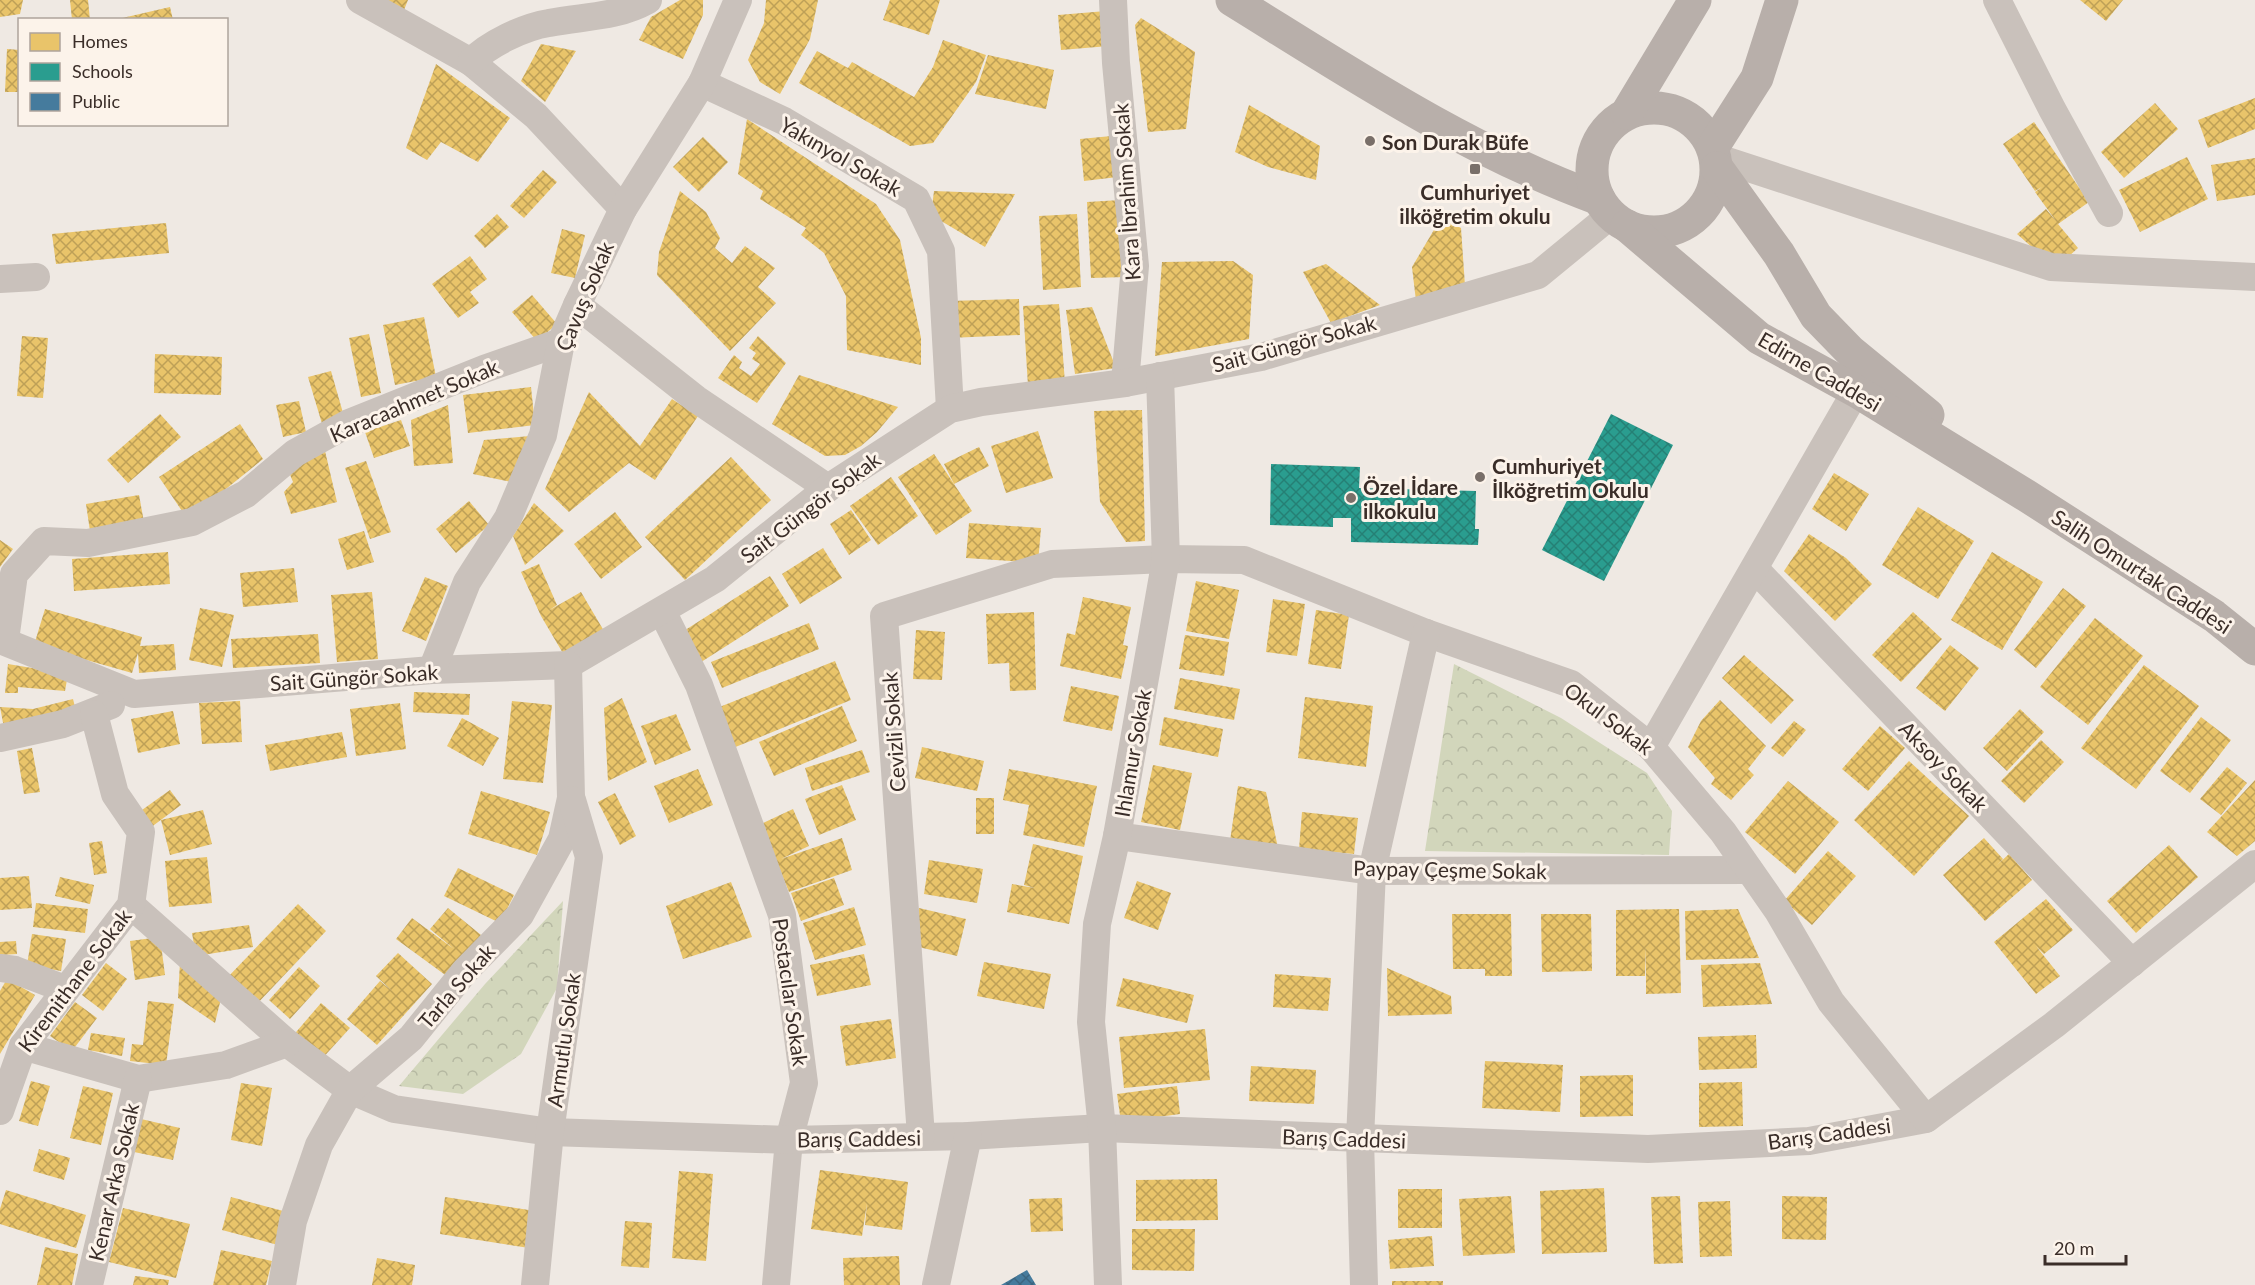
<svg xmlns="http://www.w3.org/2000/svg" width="2255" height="1285" font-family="Lato,sans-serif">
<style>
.forest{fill:url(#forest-crowns)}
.homes{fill:url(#homes-cross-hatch)}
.schools{fill:url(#schools-cross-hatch)}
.public{fill:url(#public-cross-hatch)}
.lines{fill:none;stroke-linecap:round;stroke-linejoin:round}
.street{stroke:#c9c1bb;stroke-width:28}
.primary{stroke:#b8afaa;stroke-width:33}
.poi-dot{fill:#796f69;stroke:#fcf3ea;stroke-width:2}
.labels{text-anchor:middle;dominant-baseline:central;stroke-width:6;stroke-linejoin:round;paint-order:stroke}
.poi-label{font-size:21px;font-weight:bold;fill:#3a2d28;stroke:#fcf3ea;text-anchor:start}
.street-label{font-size:21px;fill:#3a2d28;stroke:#fcf3ea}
</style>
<defs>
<pattern id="forest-crowns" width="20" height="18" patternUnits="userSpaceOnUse" patternTransform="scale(1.5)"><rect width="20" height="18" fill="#d2d6bb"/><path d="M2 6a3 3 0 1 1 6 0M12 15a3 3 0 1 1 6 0" fill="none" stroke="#b5b8a1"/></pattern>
<pattern id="homes-cross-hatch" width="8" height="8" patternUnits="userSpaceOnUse" patternTransform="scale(1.5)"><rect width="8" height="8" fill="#e9c46a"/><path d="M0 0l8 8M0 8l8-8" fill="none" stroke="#bea057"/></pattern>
<pattern id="schools-cross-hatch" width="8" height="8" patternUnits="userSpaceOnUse" patternTransform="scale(1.5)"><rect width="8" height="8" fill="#2a9d8f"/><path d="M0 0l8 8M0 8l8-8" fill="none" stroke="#258075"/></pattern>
<pattern id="public-cross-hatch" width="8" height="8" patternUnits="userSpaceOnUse" patternTransform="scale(1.5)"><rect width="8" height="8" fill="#457b9d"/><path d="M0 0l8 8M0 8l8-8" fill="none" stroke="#3b6580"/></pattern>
</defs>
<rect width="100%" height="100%" fill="#efe9e3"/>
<g class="forest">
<polygon points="1454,664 1561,718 1647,773 1672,811 1669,855 1425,851"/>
<polygon points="563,901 557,988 521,1054 463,1094 399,1086 485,984"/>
</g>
<g class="homes">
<polygon points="0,0 23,0 20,14 0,17"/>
<polygon points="70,0 88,0 90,20 72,20"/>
<polygon points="379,0 408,0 404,10"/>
<polygon points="680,0 703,0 703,15 683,59 639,40 651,17"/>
<polygon points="766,0 818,0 810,39 780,94 760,82 748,60 764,23"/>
<polygon points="890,0 940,0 929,35 883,20"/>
<polygon points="2080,0 2123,0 2106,21"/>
<polygon points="170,7 173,20 118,20 118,19"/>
<polygon points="1106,11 1109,46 1061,50 1058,15"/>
<polygon points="1141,18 1195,52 1186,129 1148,132 1135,25"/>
<polygon points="943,40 986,55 976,82 933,143 910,146 799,83 817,51 848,68 852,62 914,97 933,67"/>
<polygon points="541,44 576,51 545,102 521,81"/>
<polygon points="7,49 20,50 20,92 5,92"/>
<polygon points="988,55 1054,70 1046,109 975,94"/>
<polygon points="436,64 510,118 478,162 441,142 427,160 406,148"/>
<polygon points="2255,98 2255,129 2208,148 2198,120"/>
<polygon points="2155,103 2178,129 2124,178 2101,152"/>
<polygon points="1249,105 1320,146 1316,180 1268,167 1235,152"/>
<polygon points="747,119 876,204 900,240 921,338 921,365 847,350 846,296 824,253 801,235 806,228 760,199 763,191 738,174"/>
<polygon points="2034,122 2089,202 2058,224 2078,248 2068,257 2041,255 2017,234 2046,209 2056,221 2035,192 2042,187 2035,191 2003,144"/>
<polygon points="1122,135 1126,176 1084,181 1080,139"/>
<polygon points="703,137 728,162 699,192 673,167"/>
<polygon points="2187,157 2208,199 2140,232 2119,190"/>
<polygon points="2255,158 2255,195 2217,201 2211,165"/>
<polygon points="543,170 557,182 524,218 510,206"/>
<polygon points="680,191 706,212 720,238 715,248 732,263 745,246 775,268 758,287 776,303 730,351 657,275 659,252"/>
<polygon points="934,191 1015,194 985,247 931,215"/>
<polygon points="1121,200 1126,277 1091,278 1087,202"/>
<polygon points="497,214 509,227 485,248 474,236"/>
<polygon points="1077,214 1081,287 1043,290 1039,216"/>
<polygon points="1441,218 1461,228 1465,286 1416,301 1412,267"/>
<polygon points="166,223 169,253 56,264 52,234"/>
<polygon points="562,229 585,235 575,278 551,273"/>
<polygon points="470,256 487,279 470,292 479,303 458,318 432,284"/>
<polygon points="1233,261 1253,275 1249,339 1155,356 1162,262"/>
<polygon points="1326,264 1380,305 1331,323 1303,272"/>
<polygon points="532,295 557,324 537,341 512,312"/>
<polygon points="1019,299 1020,335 949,338 949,301"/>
<polygon points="1059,304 1065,383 1028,386 1023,306"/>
<polygon points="1092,307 1116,368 1075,374 1066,310"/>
<polygon points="424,317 436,377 395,385 383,325"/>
<polygon points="369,334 381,393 361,397 349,338"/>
<polygon points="22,336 48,338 43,398 17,396"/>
<polygon points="758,336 786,363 757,403 718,378 734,355 742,362 739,368 751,376 760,364 752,359 756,353 749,348"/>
<polygon points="155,354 222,357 221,395 154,393"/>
<polygon points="331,371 345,420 323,427 308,377"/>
<polygon points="799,375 898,407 877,432 861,446 845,455 825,456 772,424"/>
<polygon points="531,387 535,425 468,433 463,395"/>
<polygon points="589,392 640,446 672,399 698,416 655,480 629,463 569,512 545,489"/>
<polygon points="299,401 306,432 283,437 276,405"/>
<polygon points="448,405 453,463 414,466 411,420"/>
<polygon points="1142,410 1145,541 1126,542 1100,502 1094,411"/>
<polygon points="160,414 181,437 128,483 107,460"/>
<polygon points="401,420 410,446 374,458 365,432"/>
<polygon points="240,424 263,459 206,505 182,511 159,477"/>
<polygon points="1038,431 1053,478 1006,493 991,446"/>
<polygon points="530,436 520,484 473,474 484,440"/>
<polygon points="979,447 989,466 954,484 944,464"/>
<polygon points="325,451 337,502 291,514 284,492 293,482 289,472"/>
<polygon points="934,454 972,511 936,535 898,477"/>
<polygon points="731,457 771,500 685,580 645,537"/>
<polygon points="366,461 391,532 370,539 345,468"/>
<polygon points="1834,473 1869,494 1846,531 1812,509"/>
<polygon points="891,477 918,516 878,545 850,506"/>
<polygon points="139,495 144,522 90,531 86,504"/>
<polygon points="469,501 489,525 456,553 436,529"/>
<polygon points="534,503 564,531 525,565 513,536"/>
<polygon points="1918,507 1974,541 1938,599 1882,565"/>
<polygon points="851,510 871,540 849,555 830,524"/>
<polygon points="615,512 642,547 601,579 574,544"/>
<polygon points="969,523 1041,528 1038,563 966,558"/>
<polygon points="364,531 374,562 347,570 338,539"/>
<polygon points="1809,534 1846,558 1872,584 1835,621 1784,571"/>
<polygon points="0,540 13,549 0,567"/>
<polygon points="823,548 842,578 800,604 782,574"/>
<polygon points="168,552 170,584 74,591 72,559"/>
<polygon points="1992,552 2043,582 2002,650 1951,620"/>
<polygon points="539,564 557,605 548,611 581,592 604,631 564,655 541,616 521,572"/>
<polygon points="294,568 298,602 243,607 240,573"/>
<polygon points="770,576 789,606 698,664 679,634"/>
<polygon points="425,577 448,586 426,641 402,631"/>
<polygon points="1196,581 1239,590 1229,639 1186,631"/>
<polygon points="2063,588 2086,606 2036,668 2014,650"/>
<polygon points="372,592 378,659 337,662 331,595"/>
<polygon points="1083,597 1131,607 1123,645 1128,646 1121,679 1060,666 1067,633 1075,635"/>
<polygon points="1273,599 1305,604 1297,656 1266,652"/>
<polygon points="200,608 234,615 222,667 189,660"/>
<polygon points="45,609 142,637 140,646 174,644 176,670 139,673 138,653 132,673 34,645"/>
<polygon points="1316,610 1349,615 1341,669 1308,664"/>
<polygon points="1034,612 1036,690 1010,691 1009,663 988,664 986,614"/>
<polygon points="1913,612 1942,639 1901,682 1872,655"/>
<polygon points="2095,618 2143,656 2088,725 2040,687"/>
<polygon points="809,623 819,649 722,688 711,662"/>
<polygon points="916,630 945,632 942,680 913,679"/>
<polygon points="318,634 320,663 233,668 231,639"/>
<polygon points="1185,635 1229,642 1224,676 1179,669"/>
<polygon points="1950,645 1979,668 1945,711 1916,688"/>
<polygon points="1744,655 1794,700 1771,724 1722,678"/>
<polygon points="835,661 851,700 733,748 717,708"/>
<polygon points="8,664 68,674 65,691 18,687 18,693 5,693"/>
<polygon points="2144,665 2199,706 2136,789 2081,748"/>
<polygon points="1180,678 1240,689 1234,720 1174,709"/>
<polygon points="1071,686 1119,696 1112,731 1063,721"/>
<polygon points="414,692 470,694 469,715 413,712"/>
<polygon points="1305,697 1373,706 1366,767 1298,758"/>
<polygon points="622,698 647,762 608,781 604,708"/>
<polygon points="73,699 77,715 5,733 0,707 33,709"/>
<polygon points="1720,700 1766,746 1748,769 1754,775 1731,800 1711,784 1715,778 1688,747 1701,721"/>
<polygon points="240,701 242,742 202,744 199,703"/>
<polygon points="512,701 552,705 543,783 503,779"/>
<polygon points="400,703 406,749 356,756 350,709"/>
<polygon points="842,706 857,741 774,776 759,742"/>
<polygon points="2020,709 2044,732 2007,771 1983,748"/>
<polygon points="173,711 180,744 138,753 131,719"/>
<polygon points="676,714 691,750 655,765 641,726"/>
<polygon points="1164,717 1223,729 1218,757 1159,745"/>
<polygon points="2201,717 2231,740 2190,793 2160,771"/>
<polygon points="462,718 499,738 483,766 447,746"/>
<polygon points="1794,721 1806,730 1783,757 1771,748"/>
<polygon points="1880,726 1905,748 1868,791 1842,769"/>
<polygon points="342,732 347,757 270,771 265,745"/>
<polygon points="2041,740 2064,762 2024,803 2001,781"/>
<polygon points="922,747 984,761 977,791 915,778"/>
<polygon points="32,748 40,792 24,794 17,751"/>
<polygon points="862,750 870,772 812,791 805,768"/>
<polygon points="1909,761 1969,816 1914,876 1854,820"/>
<polygon points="1153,765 1192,773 1180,830 1141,822"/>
<polygon points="2227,767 2247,783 2221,815 2200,799"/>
<polygon points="698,769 713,805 669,823 654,786"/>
<polygon points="1009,769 1097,786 1084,847 1023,835 1029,805 1003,800"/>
<polygon points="2255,780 2255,841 2237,856 2207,832"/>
<polygon points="1788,781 1839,822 1795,874 1745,832"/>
<polygon points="842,785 856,820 819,835 805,799"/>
<polygon points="1238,786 1266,792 1278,848 1230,841"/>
<polygon points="170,790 181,805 146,831 135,815"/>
<polygon points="481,791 550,812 537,855 468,834"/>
<polygon points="615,793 636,836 620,845 598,802"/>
<rect x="976" y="798" width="18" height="36"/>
<polygon points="793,809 809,846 781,859 842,838 852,870 789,892 761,824"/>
<polygon points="203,810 212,844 170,855 161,820"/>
<polygon points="1302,812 1358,818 1354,854 1299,849"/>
<polygon points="1984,838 2003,859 1996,866 2009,854 2032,880 1985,921 1943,875"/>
<polygon points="102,841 107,873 94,875 89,843"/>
<polygon points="1033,844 1083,856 1069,924 1007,912 1012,884 1035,888 1024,885"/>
<polygon points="2169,845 2198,877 2136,933 2107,901"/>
<polygon points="1828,851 1856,876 1812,925 1784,901"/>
<polygon points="207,857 212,903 169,907 165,861"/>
<polygon points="929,860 983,869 977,903 924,894"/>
<polygon points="458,868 514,895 500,923 444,896"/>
<polygon points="29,876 32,908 0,910 0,878"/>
<polygon points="60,877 94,885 90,904 55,896"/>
<polygon points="834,878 844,905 801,921 791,893"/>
<polygon points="1137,881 1171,893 1158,930 1124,918"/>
<polygon points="731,882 752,937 683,959 666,906"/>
<polygon points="2046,899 2073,930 2044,954 2036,946 2060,976 2036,994 1994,942"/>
<polygon points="36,903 88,909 85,933 33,927"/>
<polygon points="298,904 326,931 255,1006 226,979"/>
<polygon points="854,907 866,945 815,960 803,923"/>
<polygon points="448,908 481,935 448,977 396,939 412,918 454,949 430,929"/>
<polygon points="919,908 966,919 957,956 910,945"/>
<polygon points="1679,909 1681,993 1646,994 1646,947 1645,976 1616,976 1616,910"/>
<polygon points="1738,909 1759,958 1686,960 1685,911"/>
<polygon points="1452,914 1511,914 1512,976 1485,976 1485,969 1453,969"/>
<polygon points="1541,914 1591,914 1592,971 1542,972"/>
<polygon points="249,925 253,947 196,956 192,933"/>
<polygon points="32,934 66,939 61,971 27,965"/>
<polygon points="160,937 165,975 135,980 130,941"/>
<polygon points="16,941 17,954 0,955 0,942"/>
<polygon points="398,953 432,984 377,1045 347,1019 380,981 392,991 376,976"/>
<polygon points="864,954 871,985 817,996 810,965"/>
<polygon points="180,962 224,986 215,1023 178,998"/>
<polygon points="984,962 1051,974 1044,1009 977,996"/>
<polygon points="106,963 127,979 103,1011 82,995"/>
<polygon points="1760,963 1772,1004 1703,1007 1701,965"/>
<polygon points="299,967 320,986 290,1019 269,1000"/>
<polygon points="1387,968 1451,996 1452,1014 1388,1016"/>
<polygon points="1275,974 1331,978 1328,1011 1273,1007"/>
<polygon points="1123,978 1194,995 1187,1023 1116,1006"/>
<polygon points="7,979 35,995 0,1054 0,991"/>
<polygon points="148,1001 174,1004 166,1065 130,1061 132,1044 143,1045"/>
<polygon points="75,1002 97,1018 72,1051 50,1036"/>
<polygon points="321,1003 350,1028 319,1062 291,1038"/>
<polygon points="891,1019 896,1058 846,1066 840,1026"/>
<polygon points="1205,1029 1210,1080 1124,1088 1119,1037"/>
<polygon points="91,1033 125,1038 122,1056 88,1050"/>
<polygon points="1756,1035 1757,1068 1699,1070 1698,1037"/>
<polygon points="1485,1061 1563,1065 1560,1112 1482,1108"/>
<polygon points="1251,1066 1316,1070 1314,1104 1249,1101"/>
<polygon points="1633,1075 1633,1116 1580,1117 1580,1076"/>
<polygon points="31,1081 50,1086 38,1126 19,1121"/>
<polygon points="1742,1082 1743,1126 1699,1127 1699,1083"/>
<polygon points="241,1083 272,1088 262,1146 231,1140"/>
<polygon points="83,1086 113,1093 101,1145 70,1138"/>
<polygon points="1177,1086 1180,1114 1121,1122 1117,1094"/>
<polygon points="141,1119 180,1128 173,1160 134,1152"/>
<polygon points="39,1149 70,1158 64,1180 33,1171"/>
<polygon points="820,1170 908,1182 902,1230 865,1225 867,1203 862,1236 811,1229"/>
<polygon points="679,1171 713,1174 706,1261 672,1258"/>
<polygon points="1217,1179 1218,1220 1136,1221 1136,1180"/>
<polygon points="1604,1188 1607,1252 1542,1254 1540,1191"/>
<rect x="1398" y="1189" width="44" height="39"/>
<polygon points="6,1190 86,1215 76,1248 0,1224 0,1209"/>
<polygon points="1511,1196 1515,1253 1463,1256 1459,1199"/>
<polygon points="1680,1196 1683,1263 1654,1264 1651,1197"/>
<polygon points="1782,1196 1827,1197 1826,1240 1782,1239"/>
<polygon points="231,1197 287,1212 278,1245 222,1230"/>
<polygon points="445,1197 535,1211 529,1248 440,1234"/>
<polygon points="1062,1198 1063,1231 1031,1232 1029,1199"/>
<polygon points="1730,1201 1732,1256 1700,1257 1698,1202"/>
<polygon points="123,1208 190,1224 176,1278 109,1262"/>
<polygon points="625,1221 652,1223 649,1268 621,1266"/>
<polygon points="1132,1229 1195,1229 1194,1271 1132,1270"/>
<polygon points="1432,1236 1434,1266 1390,1269 1388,1240"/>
<polygon points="45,1247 78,1254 72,1285 37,1285"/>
<polygon points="221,1250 272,1261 266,1285 213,1285"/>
<polygon points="899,1256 900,1285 844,1285 843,1258"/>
<polygon points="377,1258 415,1265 412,1285 372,1285"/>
<polygon points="135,1276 169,1280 168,1285 133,1285"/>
<rect x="1392" y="1281" width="51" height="4"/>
</g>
<g class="schools">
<polygon points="1611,414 1673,445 1604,581 1542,550"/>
<polygon points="1271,464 1360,467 1359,488 1476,491 1475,529 1479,529 1478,545 1351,542 1351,518 1333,518 1333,527 1270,525"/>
</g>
<polygon class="public" points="1027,1270 1036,1285 1001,1285"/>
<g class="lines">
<g class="street">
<polyline points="360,0 471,62 536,116 623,209"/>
<polyline points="1113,0 1116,63 1135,266 1125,383"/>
<polyline points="1997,0 2052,109 2109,213"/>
<path d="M471,62C488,44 524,27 549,23C583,16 616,18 648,0"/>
<polyline points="702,83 784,121 916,199 941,251 950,409"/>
<polyline points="1715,157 2051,267 2255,277"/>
<polyline points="0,279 36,277"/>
<polyline points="577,305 696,399 828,488"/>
<polyline points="1755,569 2132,963"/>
<polyline points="662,611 699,685 782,915 804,1083 789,1140 776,1285"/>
<polyline points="0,640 134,694 432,670 568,665 715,579 828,488 950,409 981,402 1125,383 1261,357 1538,275 1611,215"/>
<polyline points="5,640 14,574 44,541 88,543 192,522 246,494 295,453 349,423 484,369 561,342"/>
<polyline points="432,670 467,582 508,518 543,435 561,342 577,305 623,209 702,83 738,0"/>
<polyline points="0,738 63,724 111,705"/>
<polyline points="1651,747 1856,391"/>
<polyline points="1117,836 1372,871 1749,870"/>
<polyline points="131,905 287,1043 350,1090 394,1109 550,1132 789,1140 968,1136 1102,1128 1648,1149 1809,1141 1926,1119 2054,1025 2255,864"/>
<polyline points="0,968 15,970 65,989"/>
<polyline points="23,1046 138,1079 226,1065 287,1043"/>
<polyline points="0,1111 23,1046 131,905 141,832 115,794 94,714"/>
<polyline points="921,1136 884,616 1052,564 1166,559 1244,560 1426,633 1571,684 1651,747 1723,832 1778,911 1831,1002 1926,1119"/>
<polyline points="89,1285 138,1079"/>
<polyline points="282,1285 293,1221 319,1145 350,1090 411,1038 465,971 520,915 562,839 571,798 568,665"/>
<polyline points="535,1285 550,1132 589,857 572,800"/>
<polyline points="936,1285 968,1136"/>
<polyline points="1108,1285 1102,1128 1091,1022 1097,924 1117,836 1166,559 1160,376"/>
<polyline points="1364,1285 1360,1139 1372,871 1426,633"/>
</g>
<g class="primary">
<path d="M1232,0C1350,73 1467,151 1599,199"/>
<circle cx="1654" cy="170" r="62"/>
<polyline points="1627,113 1695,0"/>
<polyline points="1713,147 1757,78 1782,0"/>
<polyline points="1717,168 1779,254 1816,316 1850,351 1928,415"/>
<polyline points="1627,226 1759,338 1856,391 2027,496 2214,616 2255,649"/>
</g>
</g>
<g class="poi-dot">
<circle cx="1370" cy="141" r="6"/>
<rect x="1469" y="163" width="12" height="12" rx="3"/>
<circle cx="1480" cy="477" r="6"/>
<circle cx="1351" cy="498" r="6"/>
</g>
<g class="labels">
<g class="poi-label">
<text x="1382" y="141">Son Durak Büfe</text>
<text x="1475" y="191" text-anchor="middle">Cumhuriyet<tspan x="1475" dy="24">ilköğretim okulu</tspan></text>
<text x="1492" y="465">Cumhuriyet<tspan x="1492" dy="24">İlköğretim Okulu</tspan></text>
<text x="1363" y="486">Özel İdare<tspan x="1363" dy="24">ilkokulu</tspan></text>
</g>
<g class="street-label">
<text transform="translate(841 156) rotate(30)">Yakınyol Sokak</text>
<text transform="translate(1126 192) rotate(-94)">Kara İbrahim Sokak</text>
<text transform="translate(584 296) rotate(-67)">Çavuş Sokak</text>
<text transform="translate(1294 343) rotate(-15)">Sait Güngör Sokak</text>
<text transform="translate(1820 371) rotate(30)">Edirne Caddesi</text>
<text transform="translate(414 400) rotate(-23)">Karacaahmet Sokak</text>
<text transform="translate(810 507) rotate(-37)">Sait Güngör Sokak</text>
<text transform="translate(2142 571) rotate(33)">Salih Omurtak Caddesi</text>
<text transform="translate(354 677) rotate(-4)">Sait Güngör Sokak</text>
<text transform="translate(1609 718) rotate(37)">Okul Sokak</text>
<text transform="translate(893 732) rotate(-94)">Cevizli Sokak</text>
<text transform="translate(1132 753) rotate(-80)">Ihlamur Sokak</text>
<text transform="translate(1944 766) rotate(46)">Aksoy Sokak</text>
<text transform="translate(1450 869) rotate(1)">Paypay Çeşme Sokak</text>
<text transform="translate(74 980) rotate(-53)">Kiremithane Sokak</text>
<text transform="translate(456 986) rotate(-49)">Tarla Sokak</text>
<text transform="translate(791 992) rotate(82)">Postacılar Sokak</text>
<text transform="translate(563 1040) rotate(-82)">Armutlu Sokak</text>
<text transform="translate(1829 1133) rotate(-8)">Barış Caddesi</text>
<text transform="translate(859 1138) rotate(-1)">Barış Caddesi</text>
<text transform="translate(1344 1138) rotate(2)">Barış Caddesi</text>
<text transform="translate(113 1182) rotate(-77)">Kenar Arka Sokak</text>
</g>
</g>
<rect x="18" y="18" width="210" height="108" fill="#fcf3ea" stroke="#aea49c" stroke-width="1.5"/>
<rect x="30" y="33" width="30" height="18" fill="#e9c46a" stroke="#aea49c" stroke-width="1.5"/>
<text x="72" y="48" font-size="18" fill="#3a2d28">Homes</text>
<rect x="30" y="63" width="30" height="18" fill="#2a9d8f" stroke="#aea49c" stroke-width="1.5"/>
<text x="72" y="78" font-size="18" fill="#3a2d28">Schools</text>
<rect x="30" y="93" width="30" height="18" fill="#457b9d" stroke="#aea49c" stroke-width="1.5"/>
<text x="72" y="108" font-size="18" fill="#3a2d28">Public</text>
<path d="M2045 1255v9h81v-9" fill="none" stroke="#3a2d28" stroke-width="3"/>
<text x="2054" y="1255" font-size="18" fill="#3a2d28" stroke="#fcf3ea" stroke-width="4.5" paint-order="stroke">20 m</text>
</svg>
